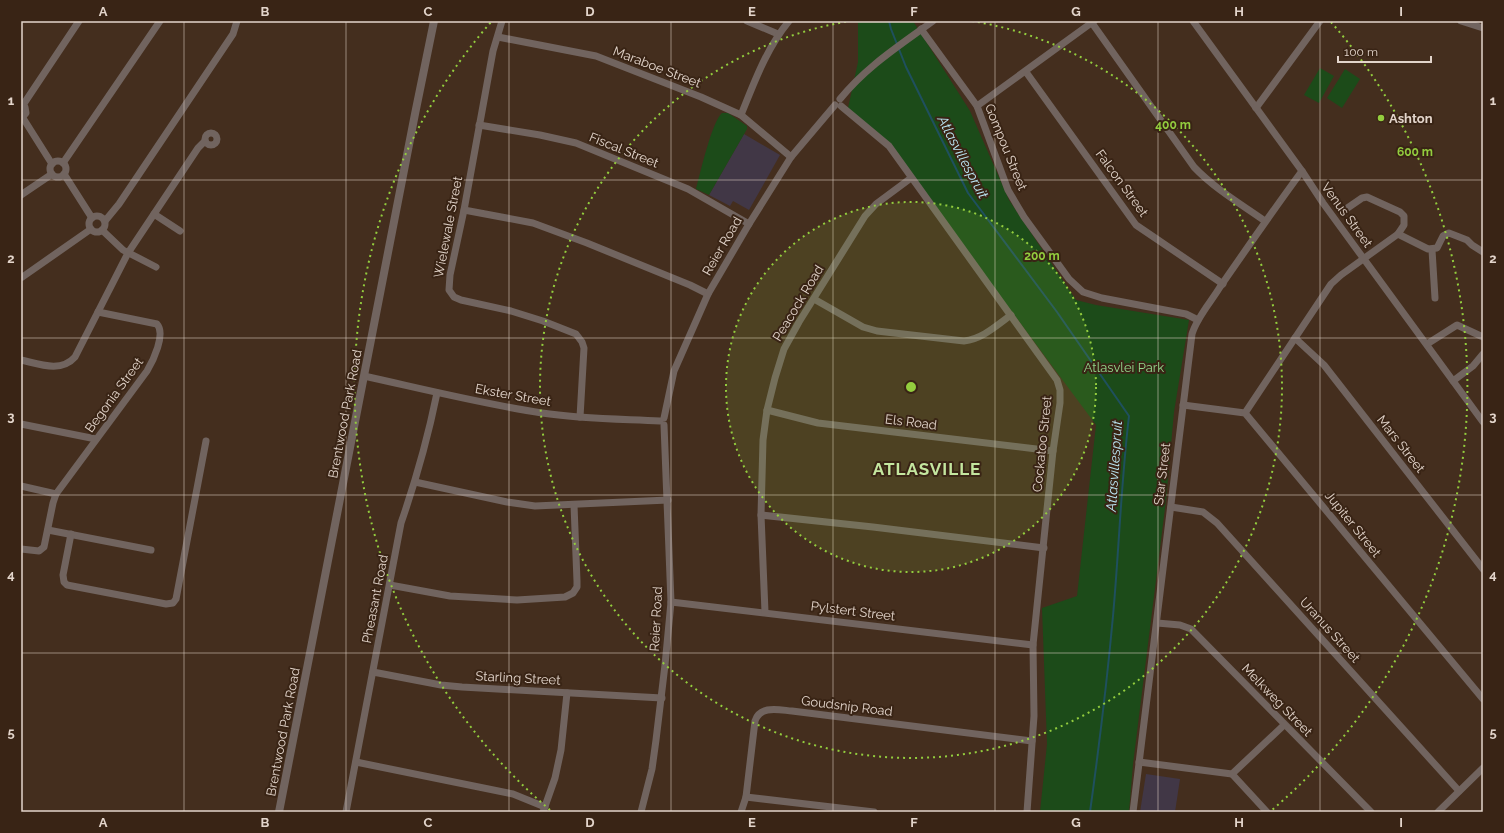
<svg xmlns="http://www.w3.org/2000/svg" width="1504" height="833" font-family="Raleway,sans-serif">
<style>
.commercial{fill:#413746}
.green{fill:#1c4b19}
.lines{fill:none;stroke-linecap:round;stroke-linejoin:round}
.stream{stroke:#1f505e;stroke-width:2}
.minor{stroke:#71645f;stroke-width:7}
.tertiary{stroke:#71645f;stroke-width:8}
.grid{fill:none;stroke:#e3d5cb;stroke-width:1;stroke-opacity:0.55}
.ring{fill:none;stroke:#93cd3e;stroke-width:2;stroke-dasharray:2 4}
.poi-dot{fill:#93cd3e;stroke:#392415;stroke-width:1.5}
.labels{text-anchor:middle;dominant-baseline:central;stroke-width:4;stroke-linejoin:round;paint-order:stroke}
.street-label{font-size:13px;fill:#e3d5cb;stroke:#392415}
.poi-label{font-size:13px;font-weight:bold;fill:#e3d5cb;stroke:#392415;text-anchor:start}
.park-label{font-size:13px;fill:#92d78c;stroke:#392415}
.water-label{font-size:14px;font-style:italic;fill:#bce8f6;stroke:#392415}
.district-label{font-size:17px;font-weight:bold;letter-spacing:1px;fill:#c4e69f;stroke:#392415}
.centre{fill:#93cd3e;stroke:#392415;stroke-width:2}
.ring-label{font-size:12px;text-anchor:middle;font-weight:bold;fill:#93cd3e;stroke:#392415;stroke-width:4;stroke-linejoin:round;paint-order:stroke}
.neatline{fill:none;stroke:#e3d5cb;stroke-width:1.5}
.grid-label{font-size:13px;text-anchor:middle;font-weight:bold;fill:#e3d5cb}
</style>
<rect width="100%" height="100%" fill="#442e1e"/>
<g class="commercial">
<polygon points="744,134 780,155 749,210 733,201 730,206 709,195"/>
<polygon points="1146,774 1180,779 1175,812 1140,812"/>
</g>
<g class="green">
<polygon points="858,21 913,21 970,111 1009,200 1076,300 1096,305 1189,320 1174,412 1166,500 1133,764 1129,812 1040,812 1047,744 1042,608 1077,596 1096,425 992,285 893,147 848,108 858,62"/>
<polygon points="1320,68 1334,76 1319,103 1304,95"/>
<polygon points="1345,69 1360,79 1342,108 1327,98"/>
<path d="M722,113H728L747,126V129L709,195L696,189C700,174 712,121 722,113Z"/>
</g>
<g class="lines">
<path class="stream" d="M889,21L891,29L906,67L968,193L1057,312L1129,416C1121,483 1119,550 1113,616C1107,682 1099,747 1090,812"/>
<g class="minor">
<polyline points="502,21 493,51 464,210 450,275 449,290 454,297 461,300 511,311 543,321 576,334 582,342 584,348 580,417"/>
<polyline points="747,21 778,34"/>
<polyline points="1193,21 1302,171 1323,203 1483,422"/>
<polyline points="1461,21 1483,28"/>
<path d="M1092,23L1194,167C1215,189 1241,204 1265,221"/>
<polyline points="921,29 977,106 1008,190 1024,217 1069,279 1083,292 1102,298 1186,314 1198,320"/>
<polyline points="498,37 596,56 701,97 741,115 791,157"/>
<polyline points="1026,72 1136,225 1223,284"/>
<path d="M840,99C867,66 899,46 933,21"/>
<polyline points="21,104 25,107 26,113 21,119"/>
<polyline points="23,105 79,21"/>
<polyline points="841,106 889,146 1057,380 1060,390 1060,403 1053,451 1033,645 1034,716 1027,812"/>
<polyline points="977,106 1094,21"/>
<polyline points="1256,108 1320,21"/>
<path d="M741,115C754,83 766,49 789,21"/>
<polyline points="23,118 52,164"/>
<polyline points="479,125 540,135 576,143 688,189 749,224"/>
<circle cx="211" cy="139" r="6"/>
<circle cx="58" cy="169" r="8"/>
<polyline points="63,163 160,21"/>
<polyline points="64,174 92,218"/>
<polyline points="21,195 52,174"/>
<polyline points="464,210 533,223 587,243 690,285 708,294"/>
<polyline points="154,214 180,231"/>
<circle cx="97" cy="224" r="8"/>
<polyline points="105,221 119,204 233,34 237,21"/>
<polyline points="102,230 123,250 156,267"/>
<polyline points="1398,234 1428,249 1437,248 1443,236 1449,233 1467,240 1472,245 1483,252"/>
<polyline points="1432,250 1435,298"/>
<polyline points="21,278 91,229"/>
<path d="M814,299L863,327L877,331L964,341C982,339 996,326 1011,315"/>
<polyline points="1295,338 1324,365 1483,569"/>
<polyline points="1427,344 1457,325 1483,337"/>
<path d="M21,360C39,364 61,373 75,357L128,253L198,148L205,141"/>
<path d="M364,376C423,389 483,404 542,413C581,419 621,419 660,421"/>
<polyline points="1453,381 1473,366 1483,354"/>
<polyline points="1183,405 1245,413 1483,699"/>
<polyline points="767,410 818,423 1053,451"/>
<polyline points="1245,413 1331,284 1341,275 1398,234 1404,225 1404,216 1400,212 1367,197 1362,198 1346,209"/>
<polyline points="664,418 674,371 708,294 749,224 791,157 835,105"/>
<polyline points="21,424 96,439"/>
<polyline points="415,482 507,502 535,506 668,500"/>
<polyline points="21,486 56,494"/>
<polyline points="1171,507 1203,512 1217,523 1459,791"/>
<polyline points="761,515 873,527 1044,548"/>
<polyline points="48,530 151,550"/>
<polyline points="71,534 63,575 64,582 67,585 166,604 173,603 176,599 206,441"/>
<path d="M21,549L39,551L44,547L53,503L56,494L147,371C153,361 166,334 157,324L98,312"/>
<polyline points="390,585 450,596 517,600 565,597 573,593 577,587 577,581 574,505"/>
<polyline points="671,602 1033,645"/>
<polyline points="765,612 761,515 763,440 767,410 775,378 784,349 799,322 865,216 876,204 911,178"/>
<polyline points="1157,623 1180,625 1191,629 1371,812"/>
<polyline points="373,672 441,685 462,687 662,698"/>
<polyline points="356,762 513,794 545,807"/>
<polyline points="1139,762 1232,774 1267,812"/>
<polyline points="1232,774 1284,725"/>
<polyline points="746,797 874,812"/>
<path d="M346,812L401,523C416,480 428,437 437,393"/>
<polyline points="543,812 555,778 561,750 567,693"/>
<polyline points="641,812 652,769 656,740 665,665 671,602 664,425"/>
<path d="M741,812L746,797L755,721C760,705 779,710 792,711L1032,741"/>
<path d="M1133,812L1192,334C1197,317 1211,302 1220,287C1247,248 1274,209 1302,171"/>
<polyline points="1438,812 1483,768"/>
</g>
<polyline class="tertiary" points="279,812 415,114 434,21"/>
</g>
<path class="grid" d="M184,21V812M346,21V812M509,21V812M671,21V812M833,21V812M995,21V812M1158,21V812M1320,21V812M21,180H1483M21,338H1483M21,495H1483M21,653H1483"/>
<circle cx="911" cy="387" r="185" fill="#93cd3e" fill-opacity=".12"/>
<g class="ring">
<circle cx="911" cy="387" r="185"/>
<path d="M972 21A371 371 0 1 1 850 21"/>
<path d="M550 810A556 556 0 0 1 491 22M1331 22A556 556 0 0 1 1272 810"/>
</g>
<circle class="poi-dot" cx="1381" cy="118" r="4"/>
<g class="labels">
<g class="street-label">
<text transform="translate(657 67) rotate(21)">Maraboe Street</text>
<text transform="translate(1006 147) rotate(68)">Gompou Street</text>
<text transform="translate(624 150) rotate(22)">Fiscal Street</text>
<text transform="translate(1122 183) rotate(54)">Falcon Street</text>
<text transform="translate(1347 215) rotate(54)">Venus Street</text>
<text transform="translate(448 227) rotate(-79)">Wielewale Street</text>
<text transform="translate(722 246) rotate(-60)">Reier Road</text>
<text transform="translate(798 303) rotate(-59)">Peacock Road</text>
<text transform="translate(114 395) rotate(-54)">Begonia Street</text>
<text transform="translate(513 395) rotate(10)">Ekster Street</text>
<text transform="translate(345 414) rotate(-79)">Brentwood Park Road</text>
<text transform="translate(911 422) rotate(7)">Els Road</text>
<text transform="translate(1042 444) rotate(-84)">Cockatoo Street</text>
<text transform="translate(1401 444) rotate(52)">Mars Street</text>
<text transform="translate(1162 474) rotate(-83)">Star Street</text>
<text transform="translate(1353 524) rotate(51)">Jupiter Street</text>
<text transform="translate(375 599) rotate(-79)">Pheasant Road</text>
<text transform="translate(853 611) rotate(7)">Pylstert Street</text>
<text transform="translate(656 619) rotate(-87)">Reier Road</text>
<text transform="translate(1330 630) rotate(48)">Uranus Street</text>
<text transform="translate(518 678) rotate(3)">Starling Street</text>
<text transform="translate(1277 700) rotate(46)">Melkweg Street</text>
<text transform="translate(847 706) rotate(7)">Goudsnip Road</text>
<text transform="translate(283 732) rotate(-79)">Brentwood Park Road</text>
</g>
<g class="poi-label">
<text x="1389" y="118">Ashton</text>
</g>
<g class="park-label">
<text x="1124" y="367">Atlasvlei Park</text>
</g>
<g class="water-label">
<text transform="translate(963 157) rotate(62)">Atlasvillespruit</text>
<text transform="translate(1114 466) rotate(-86)">Atlasvillespruit</text>
</g>
<g class="district-label">
<text x="927" y="469">ATLASVILLE</text>
</g>
</g>
<circle cx="911" cy="387" r="6" class="centre"/>
<g class="ring-label">
<text x="1173" y="129">400 m</text>
<text x="1415" y="156">600 m</text>
<text x="1042" y="260">200 m</text>
</g>
<rect width="1504" height="833" fill="none" stroke="#392415" stroke-width="44"/>
<path d="M1338 56v6h93v-6" fill="none" stroke="#e3d5cb" stroke-width="2"/>
<text x="1344" y="56" font-size="12" fill="#e3d5cb" stroke="#392415" stroke-width="3" paint-order="stroke">100 m</text>
<rect x="22" y="22" width="1460" height="789" class="neatline"/>
<g class="grid-label">
<text x="103" y="16">A</text>
<text x="265" y="16">B</text>
<text x="428" y="16">C</text>
<text x="590" y="16">D</text>
<text x="752" y="16">E</text>
<text x="914" y="16">F</text>
<text x="1076" y="16">G</text>
<text x="1239" y="16">H</text>
<text x="1401" y="16">I</text>
<text x="11" y="105">1</text>
<text x="1493" y="105">1</text>
<text x="11" y="263">2</text>
<text x="1493" y="263">2</text>
<text x="11" y="421">3</text>
<text x="1493" y="421">3</text>
<text x="11" y="579">4</text>
<text x="1493" y="579">4</text>
<text x="11" y="737">5</text>
<text x="1493" y="737">5</text>
<text x="103" y="827">A</text>
<text x="265" y="827">B</text>
<text x="428" y="827">C</text>
<text x="590" y="827">D</text>
<text x="752" y="827">E</text>
<text x="914" y="827">F</text>
<text x="1076" y="827">G</text>
<text x="1239" y="827">H</text>
<text x="1401" y="827">I</text>
</g>
</svg>
